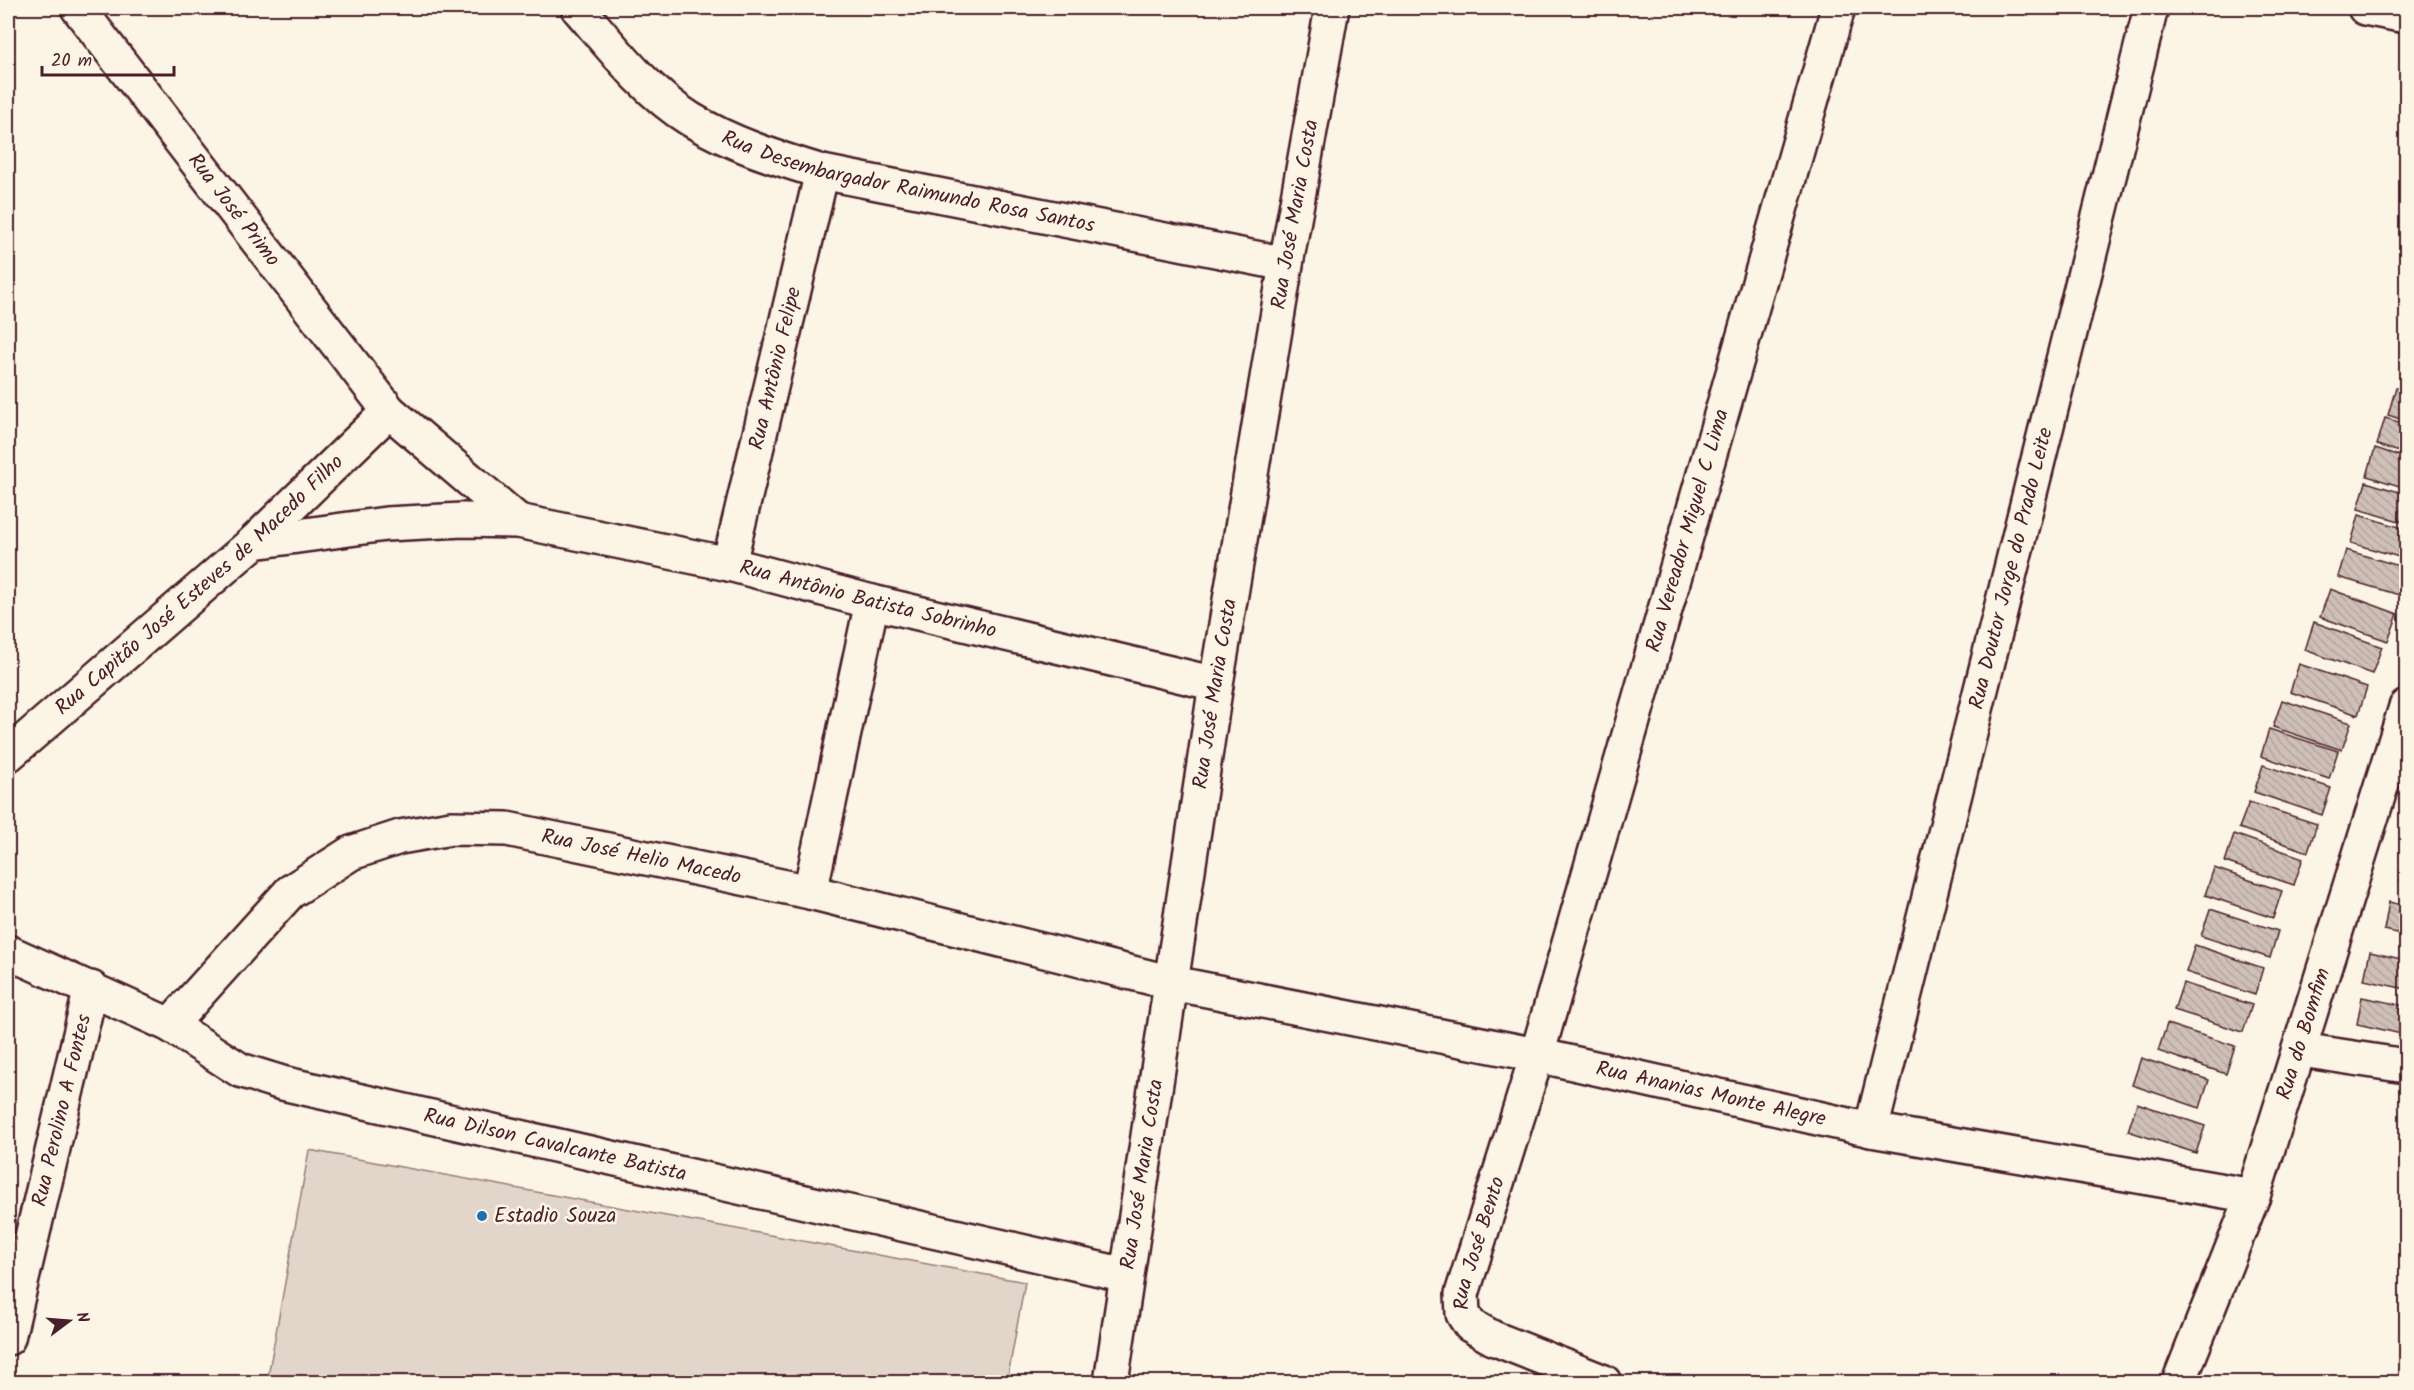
<svg xmlns="http://www.w3.org/2000/svg" width="2414" height="1390" font-family="Kalam,sans-serif">
<style>
.pitch{fill:#e2d5ca;stroke:#967a7a;stroke-width:1.5}
.building{fill:url(#building-back-hatch);stroke:#4a1f2b;stroke-width:1.5}
.lines{fill:none;stroke-linecap:round;stroke-linejoin:round}
.street-casing{stroke:#4a1f2b;stroke-width:38}
.primary-casing{stroke:#4a1f2b;stroke-width:38}
.street{stroke:#fcf5e5;stroke-width:33}
.primary{stroke:#fcf5e5;stroke-width:33}
.poi-dot{fill:#1f6fb2;stroke:#fcf5e5;stroke-width:2}
.labels{text-anchor:middle;dominant-baseline:central;stroke-width:5;stroke-linejoin:round;paint-order:stroke}
.street-label{font-size:21px;fill:#4a1f2b;stroke:#fcf5e5}
.poi-label{font-size:21px;fill:#4a1f2b;stroke:#fcf5e5;text-anchor:start}
</style>
<defs>
<pattern id="building-back-hatch" width="6" height="6" patternUnits="userSpaceOnUse" patternTransform="scale(1.5)"><rect width="6" height="6" fill="#cfc0b7"/><path d="M-1 5l2 2M0 0l6 6M5-1l2 2" fill="none" stroke="#b3a59e"/></pattern>
</defs>
<rect width="100%" height="100%" fill="#fcf5e5"/>
<filter id="ink" filterUnits="userSpaceOnUse"><feTurbulence type="fractalNoise" baseFrequency=".0167" numOctaves="2"/><feDisplacementMap in="SourceGraphic" scale="12" xChannelSelector="R" yChannelSelector="G"/><feConvolveMatrix kernelMatrix="1 2 1 2 8 2 1 2 1" color-interpolation-filters="sRGB"/></filter>
<g filter="url(#ink)">
<polygon class="pitch" points="309,1150 1025,1282 1007,1382 267,1382"/>
<g class="building">
<polygon points="2406,361 2406,389 2399,386"/>
<polygon points="2396,387 2406,391 2406,421 2388,415"/>
<polygon points="2385,418 2406,424 2406,454 2377,445"/>
<polygon points="2375,448 2406,458 2406,488 2367,476"/>
<polygon points="2366,482 2406,494 2406,523 2358,509"/>
<polygon points="2359,515 2406,529 2406,559 2351,543"/>
<polygon points="2346,550 2406,568 2406,597 2338,577"/>
<polygon points="2330,589 2398,614 2388,641 2320,617"/>
<polygon points="2314,622 2382,647 2372,674 2305,650"/>
<polygon points="2299,664 2367,687 2358,715 2290,692"/>
<polygon points="2282,700 2351,723 2342,750 2273,727"/>
<polygon points="2269,729 2338,751 2329,779 2261,756"/>
<polygon points="2263,765 2331,788 2322,815 2254,792"/>
<polygon points="2249,802 2317,824 2308,852 2239,828"/>
<polygon points="2234,834 2303,858 2294,885 2225,862"/>
<polygon points="2406,854 2406,883 2400,881"/>
<polygon points="2214,868 2282,891 2273,918 2205,895"/>
<polygon points="2389,902 2406,906 2406,935 2384,930"/>
<polygon points="2210,909 2278,931 2270,958 2201,936"/>
<polygon points="2195,945 2263,968 2255,995 2186,972"/>
<polygon points="2370,952 2406,960 2406,989 2364,980"/>
<polygon points="2183,983 2252,1005 2243,1032 2174,1010"/>
<polygon points="2362,997 2406,1006 2406,1035 2357,1024"/>
<polygon points="2167,1024 2235,1046 2226,1074 2158,1051"/>
<polygon points="2141,1058 2209,1080 2200,1108 2132,1085"/>
<polygon points="2137,1103 2205,1126 2196,1153 2128,1131"/>
</g>
<g class="lines">
<defs>
<g id="street">
<path id="s1" d="M78,8L389,411L518,521"/>
<path id="s2" d="M578,8C611,46 646,92 690,119C731,144 776,158 822,172L1286,264"/>
<polyline points="2365,8 2406,16"/>
<path id="s3" d="M254,542L386,524L463,520L518,521L729,564L872,602L1216,684"/>
<path id="s4" d="M729,564L822,172"/>
<path id="s5" d="M8,755L254,542L389,411"/>
<polyline points="810,892 872,602"/>
<path id="s6" d="M8,952L170,1025L240,1070L282,1083L1126,1275"/>
<path id="s7" d="M170,1025L290,892L351,853L400,837L451,828L507,829L810,892L1172,983L1537,1055L1871,1130L2253,1196"/>
<path id="s8" d="M1871,1130L2151,8"/>
<path id="s9" d="M8,1338L91,988"/>
<path id="s10" d="M1111,1382L1216,684L1286,264L1332,8"/>
<path id="s11" d="M1604,1382L1493,1338L1470,1325L1463,1314L1462,1294L1537,1055L1838,8"/>
</g>
<g id="primary">
<polyline points="2301,1050 2406,1066"/>
<path id="s12" d="M2179,1382L2253,1196L2406,707"/>
</g>
</defs>
<use href="#street" class="street-casing"/>
<use href="#primary" class="primary-casing"/>
<use href="#street" class="street"/>
<use href="#primary" class="primary"/>
</g>
</g>
<circle class="poi-dot" cx="482" cy="1216" r="6"/>
<g class="labels">
<g class="street-label">
<text stroke="none"><textPath href="#s2" startOffset="387">Rua Desembargador Raimundo Rosa Santos</textPath></text>
<text stroke="none"><textPath href="#s1" startOffset="255">Rua José Primo</textPath></text>
<text stroke="none"><textPath href="#s10" startOffset="1182">Rua José Maria Costa</textPath></text>
<text stroke="none"><textPath href="#s4" startOffset="201">Rua Antônio Felipe</textPath></text>
<text stroke="none"><textPath href="#s11" startOffset="975">Rua Vereador Miguel C Lima</textPath></text>
<text stroke="none"><textPath href="#s8" startOffset="579">Rua Doutor Jorge do Prado Leite</textPath></text>
<text stroke="none"><textPath href="#s5" startOffset="256">Rua Capitão José Esteves de Macedo Filho</textPath></text>
<text stroke="none"><textPath href="#s3" startOffset="624">Rua Antônio Batista Sobrinho</textPath></text>
<text stroke="none"><textPath href="#s10" startOffset="696">Rua José Maria Costa</textPath></text>
<text stroke="none"><textPath href="#s7" startOffset="548">Rua José Helio Macedo</textPath></text>
<text stroke="none"><textPath href="#s12" startOffset="370">Rua do Bomfim</textPath></text>
<text stroke="none"><textPath href="#s7" startOffset="1644">Rua Ananias Monte Alegre</textPath></text>
<text stroke="none"><textPath href="#s9" startOffset="234">Rua Perolino A Fontes</textPath></text>
<text stroke="none"><textPath href="#s6" startOffset="585">Rua Dilson Cavalcante Batista</textPath></text>
<text stroke="none"><textPath href="#s10" startOffset="210">Rua José Maria Costa</textPath></text>
<text stroke="none"><textPath href="#s11" startOffset="232">Rua José Bento</textPath></text>
</g>
<g class="poi-label">
<text x="494" y="1216">Estadio Souza</text>
</g>
</g>
<rect width="2414" height="1390" fill="none" stroke="#fcf5e5" stroke-width="30"/>
<rect x="15" y="15" width="2384" height="1360" fill="none" stroke="#4a1f2b" stroke-width="2" filter="url(#ink)"/>
<g transform="translate(69 1321) rotate(74)" stroke="#fcf5e5" stroke-width="4.5" paint-order="stroke">
<path d="M0-4.5L10 22L0 15L-10 22Z" fill="#4a1f2b"/>
<text y="-9" font-size="16" font-weight="bold" text-anchor="middle" fill="#4a1f2b">N</text>
</g>
<path d="M42 66v9h132v-9" fill="none" stroke="#4a1f2b" stroke-width="3"/>
<text x="51" y="66" font-size="18" fill="#4a1f2b" stroke="#fcf5e5" stroke-width="4.5" paint-order="stroke">20 m</text>
</svg>
